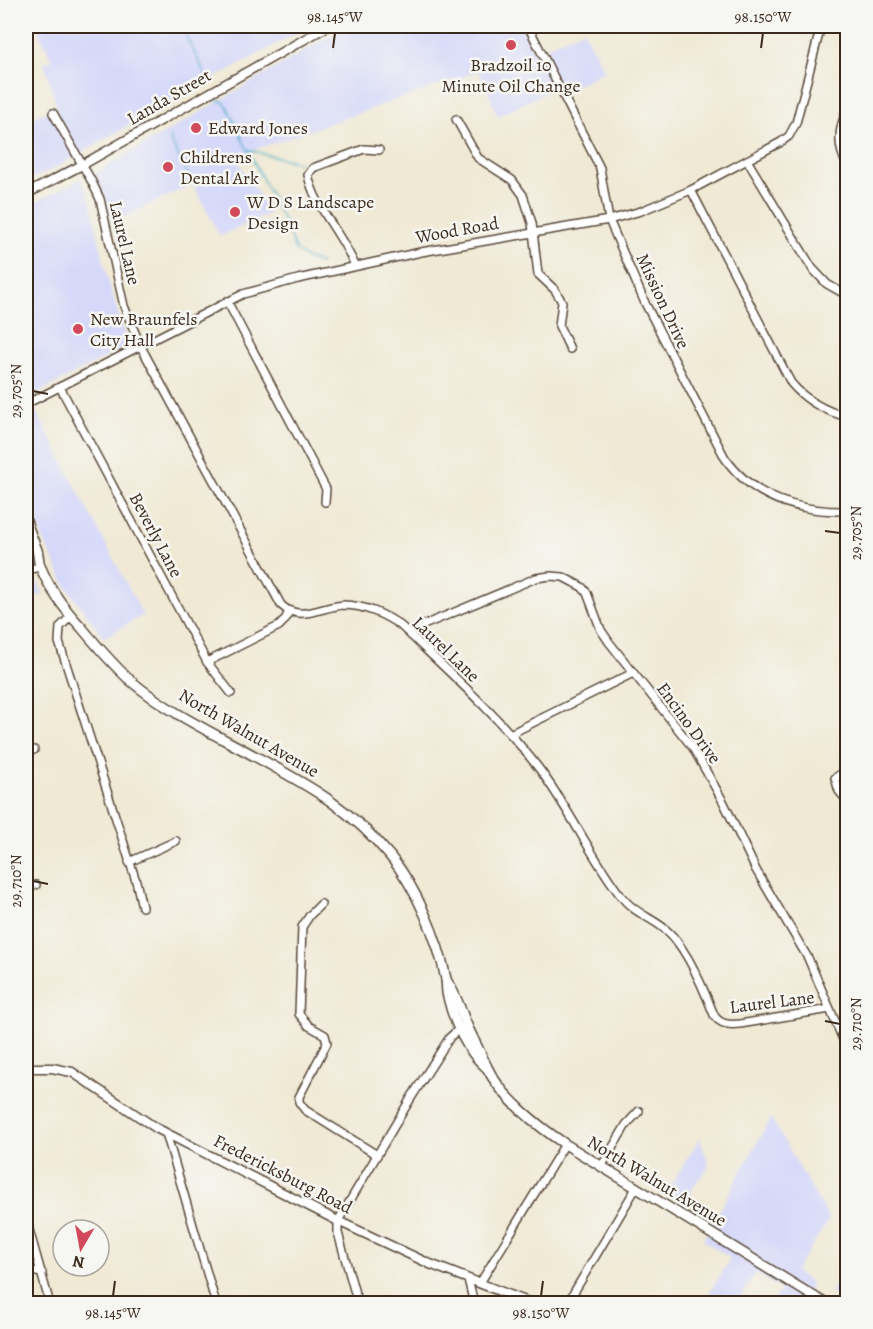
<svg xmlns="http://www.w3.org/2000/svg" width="873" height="1329" font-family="Alegreya,serif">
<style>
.built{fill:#d5d8f9}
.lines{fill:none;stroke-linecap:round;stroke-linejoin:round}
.stream{stroke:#4bafca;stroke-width:1.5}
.minor-casing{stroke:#564739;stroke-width:10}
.tertiary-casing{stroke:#564739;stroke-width:11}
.secondary-casing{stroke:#564739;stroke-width:12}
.minor{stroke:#fff;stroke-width:7}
.tertiary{stroke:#fff;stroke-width:8}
.secondary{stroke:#fff;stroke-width:9}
.ticks{fill:none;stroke:#3b2a1e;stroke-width:2}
.poi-dot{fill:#d1495b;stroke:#f6f6f2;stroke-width:2}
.labels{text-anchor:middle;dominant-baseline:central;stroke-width:5;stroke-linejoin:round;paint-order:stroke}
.poi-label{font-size:18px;fill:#3b2a1e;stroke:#f6f6f2;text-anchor:start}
.street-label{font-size:18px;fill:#3b2a1e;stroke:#f6f6f2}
.neatline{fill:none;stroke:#3b2a1e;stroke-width:2}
.ticks-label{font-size:15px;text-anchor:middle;fill:#3b2a1e}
</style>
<rect width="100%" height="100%" fill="#f6f6f2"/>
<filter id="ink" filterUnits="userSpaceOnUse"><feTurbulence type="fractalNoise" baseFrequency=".0167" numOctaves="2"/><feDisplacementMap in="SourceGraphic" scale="12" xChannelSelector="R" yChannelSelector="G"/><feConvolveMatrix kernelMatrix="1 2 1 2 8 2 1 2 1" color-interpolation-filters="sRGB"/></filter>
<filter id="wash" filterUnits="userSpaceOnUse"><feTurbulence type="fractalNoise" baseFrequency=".008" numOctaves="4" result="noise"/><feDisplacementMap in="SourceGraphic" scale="24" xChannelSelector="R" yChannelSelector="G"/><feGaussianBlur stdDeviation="1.35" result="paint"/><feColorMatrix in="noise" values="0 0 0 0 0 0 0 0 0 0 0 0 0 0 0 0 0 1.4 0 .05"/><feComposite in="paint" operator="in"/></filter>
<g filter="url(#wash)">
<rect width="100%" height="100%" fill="#f0e9d4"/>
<g class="built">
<polygon points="36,26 309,26 85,150 59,166 26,182 26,121 57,107 44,62 52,60"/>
<polygon points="357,26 521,26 538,59 549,54 546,47 583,30 605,71 566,90 562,84 498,116 479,71 259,148 236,158 270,213 220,236 193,184 113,222 95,174 327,38"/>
<polygon points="81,179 90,199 108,280 128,346 26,399 26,207"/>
<polygon points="35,409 143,615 104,638 66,586 42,537 26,488 26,413"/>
<polygon points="32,575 44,594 26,598 26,577"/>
<polygon points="771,1118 829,1219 795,1272 812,1283 799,1303 772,1303 781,1289 756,1273 737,1303 703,1303 731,1258 703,1240"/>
<polygon points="700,1138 709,1166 695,1184 684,1204 666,1193"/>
<polygon points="847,1265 848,1303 847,1304 830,1292"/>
</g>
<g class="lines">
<g class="stream">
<polyline points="181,26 209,82"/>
<polyline points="217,100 224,102 227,106 246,147"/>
<polyline points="170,136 171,142 188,174"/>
<polyline points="247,148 288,230 295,250 306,258 321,264"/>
<polyline points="249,150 300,163"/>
</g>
</g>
</g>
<g filter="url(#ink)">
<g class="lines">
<defs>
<g id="minor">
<path d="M528,26L600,168L609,220L645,303L725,458C754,499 800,512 848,511"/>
<path d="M848,108C838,128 836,147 848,166"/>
<path d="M53,113L92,182L100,199L124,306L140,345L281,605C300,623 322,606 344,605C364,605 386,615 401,626C449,672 500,717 540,770C570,810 591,857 621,896C633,912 650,917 665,929C685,944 705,992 714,1015C720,1025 730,1025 740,1024L830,1009"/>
<polyline points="456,119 478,158 512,180 523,195 532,223 538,274 555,290 562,302 559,326 570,349"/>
<polyline points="747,160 812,268 827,284 848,296"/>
<path d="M691,190L791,383C806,401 824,411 848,417"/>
<path d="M355,266C343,235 315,208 308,175L313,168L364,149L379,150"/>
<polyline points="227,301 326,489 325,502"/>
<polyline points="60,387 207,662 231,693"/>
<polyline points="26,404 243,294 298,279 421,252 609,220 641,211 691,190 781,142 789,136 796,123 821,26"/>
<polyline points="26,570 40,567"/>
<polyline points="71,616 60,627 59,642 136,881 142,907"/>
<polyline points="410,634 419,627 536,578 550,576 563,577 582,587 587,593 601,630 609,642 693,748 724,803 756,870 808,958 848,1051"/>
<polyline points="207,662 279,626 285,620 289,611"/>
<polyline points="510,734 633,673"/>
<polyline points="26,751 34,750"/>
<polyline points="848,769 835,778 839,791 848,802"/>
<polyline points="129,862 176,841"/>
<polyline points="26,887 36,885"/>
<polyline points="321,904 310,915 302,927 299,1014 309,1026 325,1035 327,1043 299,1097 299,1102 305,1110 377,1155"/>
<polyline points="166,1133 216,1304"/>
<polyline points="601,1167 626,1125 639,1111"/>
<polyline points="26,1219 50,1304"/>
<polyline points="26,1270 42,1273"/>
<polyline points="468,1279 474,1304"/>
<polyline points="480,1283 565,1144"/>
<polyline points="358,1304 338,1233 338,1221 411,1098 450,1037 460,1028"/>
<polyline points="567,1304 636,1188"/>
</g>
<g id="tertiary">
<polyline points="26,194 82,165 328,26"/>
<polyline points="26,1068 52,1068 72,1072 156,1128 338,1221 430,1264 533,1304"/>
</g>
<g id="secondary">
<path d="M26,521C29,531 33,540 37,550C39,556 38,563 41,568C50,590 66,611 82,628C97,646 113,665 131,681C169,713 217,735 260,759C311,787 351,809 390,856C416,887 438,939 446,979C447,985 446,991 448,997C454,1023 467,1051 487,1068"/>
<path d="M446,980C457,995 461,1013 469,1030C475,1042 481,1055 487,1067C500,1096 539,1127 565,1144L826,1304"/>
</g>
</defs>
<use href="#minor" class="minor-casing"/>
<use href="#tertiary" class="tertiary-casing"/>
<use href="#secondary" class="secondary-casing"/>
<use href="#minor" class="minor"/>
<use href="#tertiary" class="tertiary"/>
<use href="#secondary" class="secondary"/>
</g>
</g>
<path class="ticks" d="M333,48L335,33M761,48L763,33M33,391L48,394M825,531L840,533M33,881L48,884M825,1021L840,1024M113,1296L115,1281M541,1296L543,1281"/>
<g class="poi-dot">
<circle cx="511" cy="45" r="6"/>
<circle cx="196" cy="128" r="6"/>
<circle cx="168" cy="167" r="6"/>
<circle cx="235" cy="212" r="6"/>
<circle cx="78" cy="329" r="6"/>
</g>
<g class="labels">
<g class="poi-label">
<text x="511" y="65" text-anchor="middle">Bradzoil 10<tspan x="511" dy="21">Minute Oil Change</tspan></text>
<text x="208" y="128">Edward Jones</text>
<text x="180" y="157">Childrens<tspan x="180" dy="21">Dental Ark</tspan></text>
<text x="247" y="202">W D S Landscape<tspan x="247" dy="21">Design</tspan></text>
<text x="90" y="319">New Braunfels<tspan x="90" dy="21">City Hall</tspan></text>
</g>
<g class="street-label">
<text transform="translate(169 97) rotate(-30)">Landa Street</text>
<text transform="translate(457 230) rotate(-10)">Wood Road</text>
<text transform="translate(125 243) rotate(77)">Laurel Lane</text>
<text transform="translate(663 301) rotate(65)">Mission Drive</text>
<text transform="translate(156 535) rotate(62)">Beverly Lane</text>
<text transform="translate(446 649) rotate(44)">Laurel Lane</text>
<text transform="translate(689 723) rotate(54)">Encino Drive</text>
<text transform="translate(249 733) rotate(30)">North Walnut Avenue</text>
<text transform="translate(772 1002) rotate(-7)">Laurel Lane</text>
<text transform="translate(283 1174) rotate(27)">Fredericksburg Road</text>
<text transform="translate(657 1181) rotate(31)">North Walnut Avenue</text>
</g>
</g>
<rect width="873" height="1329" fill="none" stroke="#f6f6f2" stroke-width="66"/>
<g transform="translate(81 1248) rotate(190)"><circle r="28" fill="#f6f6f2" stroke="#aba49d" stroke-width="1.5"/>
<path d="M0-4.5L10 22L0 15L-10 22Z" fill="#d1495b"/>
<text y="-9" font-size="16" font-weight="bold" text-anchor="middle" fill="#3b2a1e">N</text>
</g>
<rect x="33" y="33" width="807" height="1263" class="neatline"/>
<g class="ticks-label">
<text x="335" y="22">98.145°W</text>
<text x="763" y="22">98.150°W</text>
<text transform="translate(16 391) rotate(-90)" y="5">29.705°N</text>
<text transform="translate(856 533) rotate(-90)" y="5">29.705°N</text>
<text transform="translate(16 881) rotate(-90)" y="5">29.710°N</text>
<text transform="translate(856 1024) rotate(-90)" y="5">29.710°N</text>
<text x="113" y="1318">98.145°W</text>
<text x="541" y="1318">98.150°W</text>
</g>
</svg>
